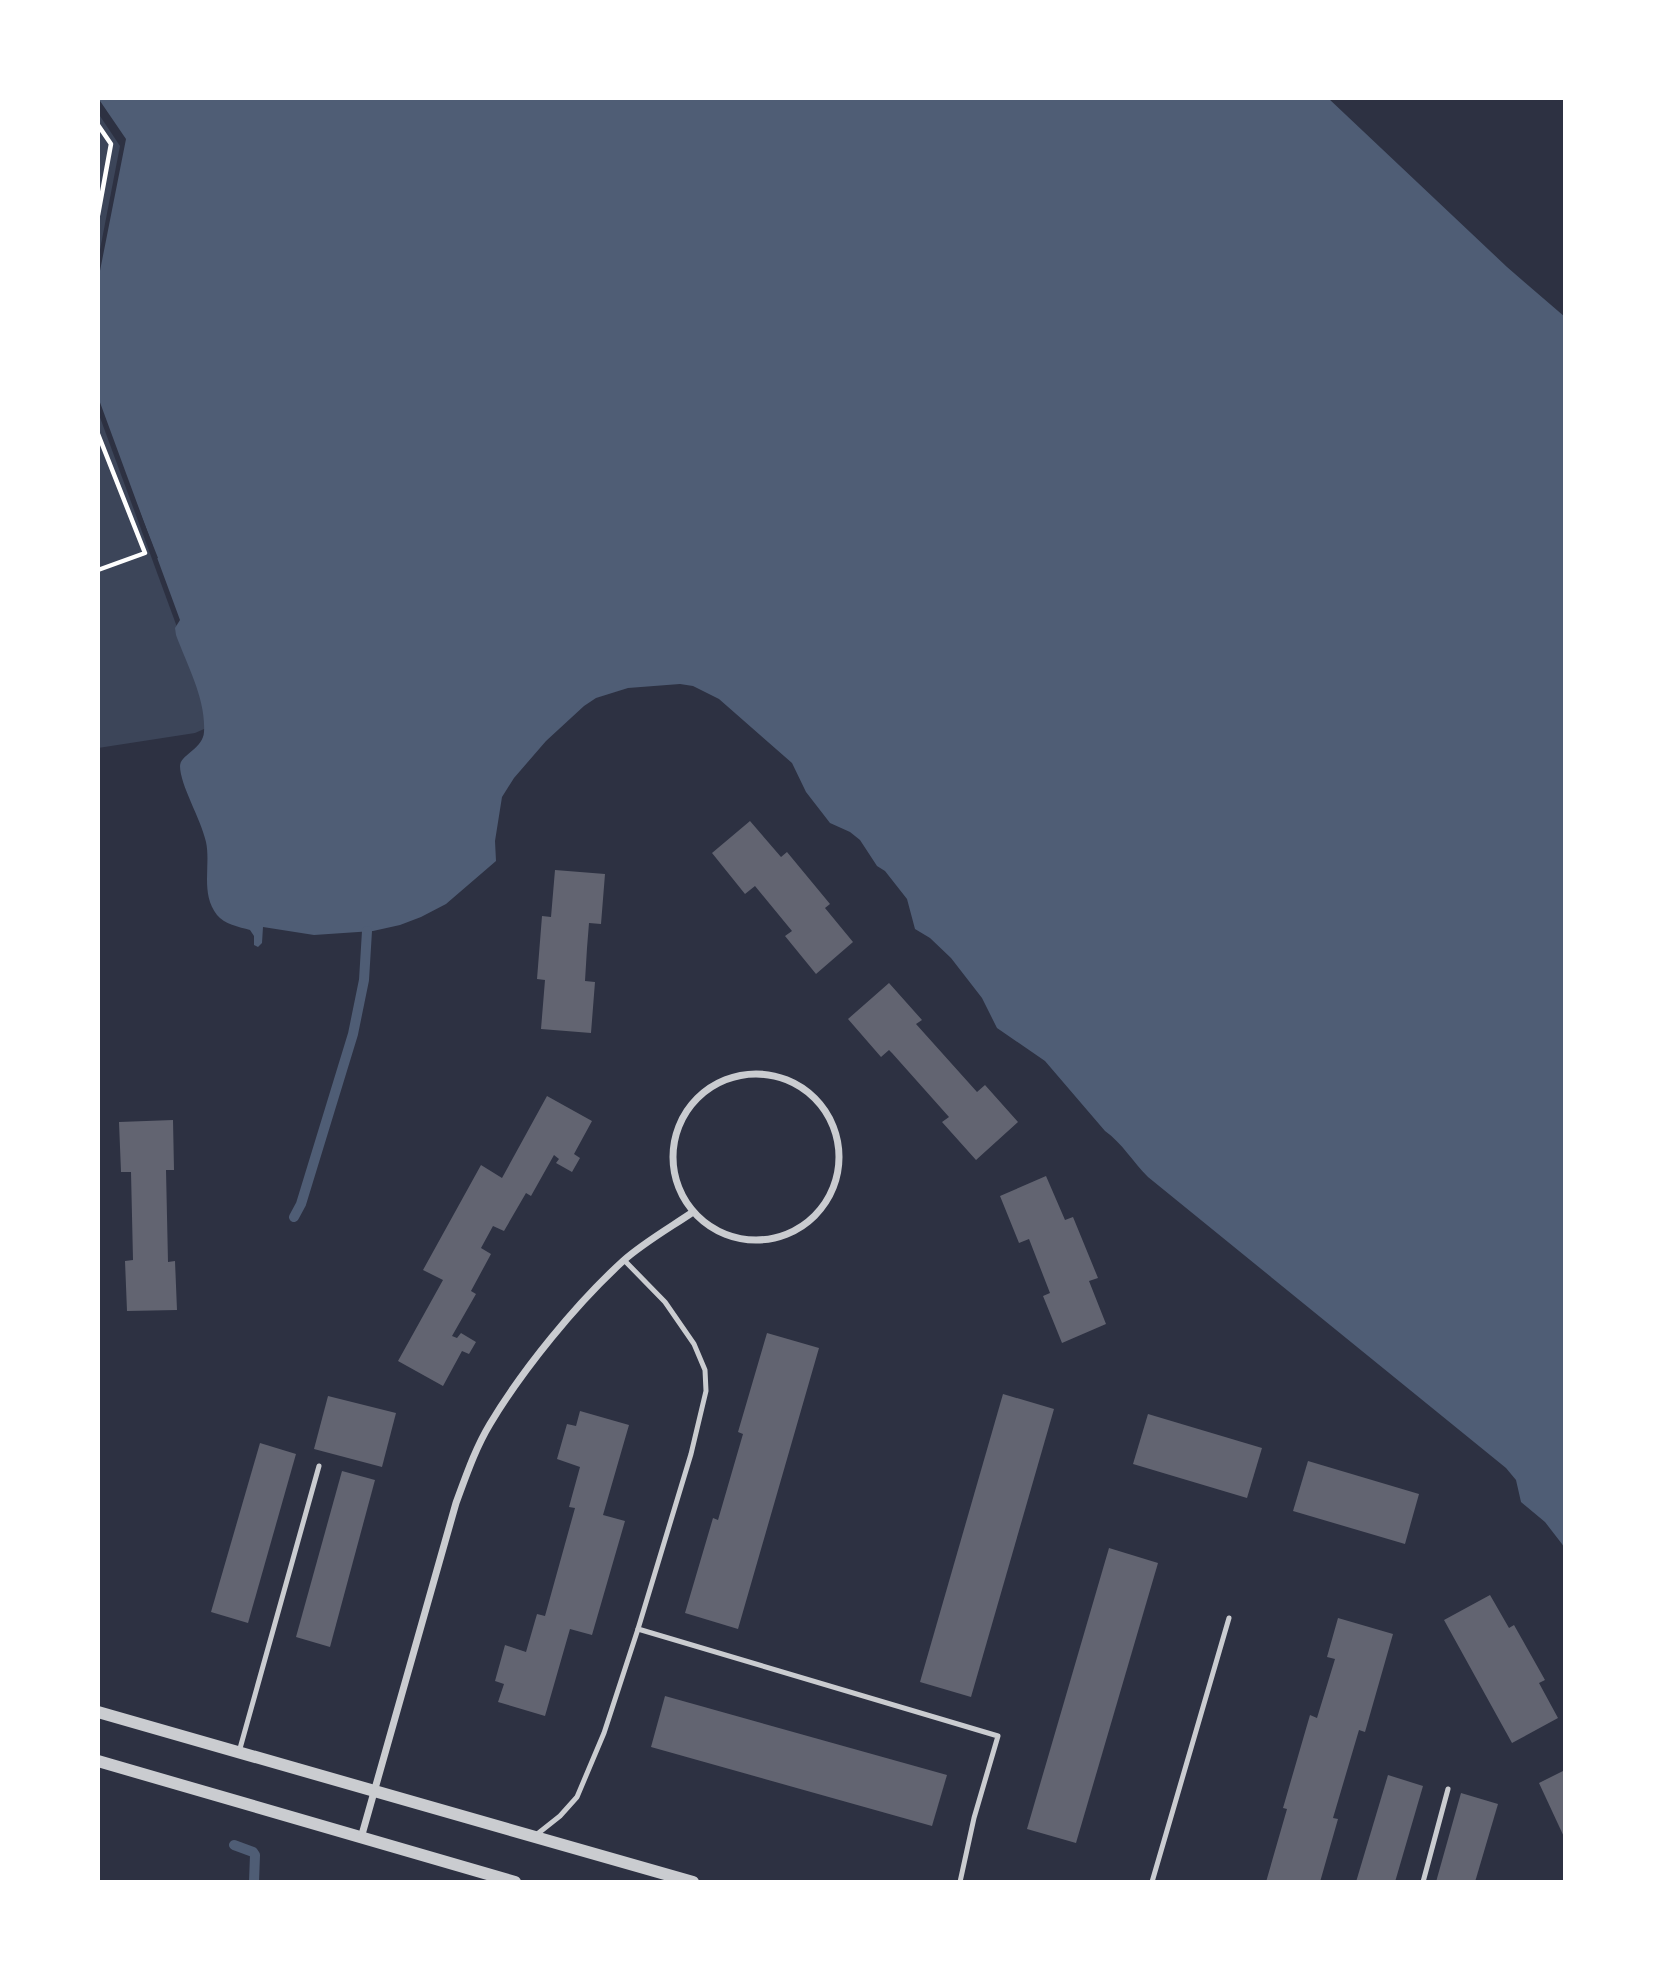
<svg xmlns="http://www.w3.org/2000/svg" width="1663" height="1980" font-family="'Roboto Condensed',sans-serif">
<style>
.green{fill:#3c4559}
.water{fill:#4f5d75}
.pier{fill:#2d3142}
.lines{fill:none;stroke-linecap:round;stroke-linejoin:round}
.stream{stroke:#4f5d75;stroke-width:10}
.building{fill:#626471}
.path{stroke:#fff;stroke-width:4.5}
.service{stroke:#caccd0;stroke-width:5}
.minor{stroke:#caccd0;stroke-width:7}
.tertiary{stroke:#caccd0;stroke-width:12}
</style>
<rect width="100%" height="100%" fill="#2d3142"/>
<g class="green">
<polygon points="98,113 120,146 98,260"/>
<polygon points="98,412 213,725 195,733 98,748"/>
</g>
<path class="water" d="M98,98H1328L1507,267L1565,317V1565V1549L1562,1544L1545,1522L1521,1502L1516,1480L1506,1468L1148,1177C1133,1162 1122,1143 1105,1131L1045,1061L997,1028L982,998L951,958L930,938L915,929L907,899L885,871L877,866L860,840L850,832L830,823L806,792L792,763L719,699L693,686L680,684L628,688L596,698L584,706L546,741L514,778L502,797L495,841L496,861L446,904L421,917L400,925L373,931L314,935L263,927L262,943L258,947L254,945V936L250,930C239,927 224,924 217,915C200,893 211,866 206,842C201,819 180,785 180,766C180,755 203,749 204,732C206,699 187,665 176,635L175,628L180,620L98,397V281L126,139Z"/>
<polygon class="pier" points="98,406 158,558 154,559"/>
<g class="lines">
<g class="stream">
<polyline points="294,1217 301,1204 353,1034 364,980 367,931"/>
<polyline points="234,1845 253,1852 255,1855 254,1882"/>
</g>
</g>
<g class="building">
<polygon points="750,821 781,857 787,852 830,904 825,908 853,942 816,974 785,936 792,931 755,886 745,894 712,853"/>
<polygon points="555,870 605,874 601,924 589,923 587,948 585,981 595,982 591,1033 541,1029 545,980 537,979 542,916 551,917"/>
<polygon points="889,983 922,1020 916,1024 977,1092 985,1085 1018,1122 976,1160 942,1122 949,1117 892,1053 889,1050 881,1057 848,1019"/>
<polygon points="547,1096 592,1121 574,1154 580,1158 572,1172 556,1163 559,1159 554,1155 531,1196 526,1193 504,1231 493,1226 481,1248 491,1254 471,1291 476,1294 452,1336 457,1338 461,1333 476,1342 469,1354 462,1351 443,1386 398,1361 443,1280 423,1270 481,1165 502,1178"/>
<polygon points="173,1120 174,1170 166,1170 168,1262 175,1261 177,1310 127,1311 125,1261 133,1260 131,1172 121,1172 119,1122"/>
<polygon points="1046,1176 1065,1220 1073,1217 1098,1278 1089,1281 1106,1324 1062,1343 1043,1296 1050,1293 1029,1239 1019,1243 1000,1196"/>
<polygon points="767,1333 819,1348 738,1629 685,1613 713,1518 718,1520 743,1434 738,1432"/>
<polygon points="1003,1394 1054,1409 971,1697 920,1682"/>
<polygon points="328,1396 396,1413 382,1467 314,1449"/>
<polygon points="580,1411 629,1425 603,1515 625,1521 592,1635 570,1629 545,1716 498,1702 504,1684 495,1681 505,1645 526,1652 537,1614 545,1616 575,1508 569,1507 580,1467 557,1459 567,1424 576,1426"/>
<polygon points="1148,1414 1262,1448 1247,1498 1133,1464"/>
<polygon points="260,1443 296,1454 248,1623 211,1612"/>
<polygon points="1308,1461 1419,1494 1405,1544 1293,1511"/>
<polygon points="342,1471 375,1480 330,1647 296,1637"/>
<polygon points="1109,1548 1158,1563 1076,1843 1027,1829"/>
<polygon points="1490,1595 1509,1628 1514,1625 1545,1680 1539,1683 1558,1718 1512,1743 1444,1620"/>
<polygon points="1338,1618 1393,1634 1365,1732 1359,1730 1333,1818 1338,1819 1320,1882 1266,1882 1287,1809 1283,1808 1310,1715 1317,1718 1335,1659 1327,1657"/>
<polygon points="665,1696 947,1775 932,1826 651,1747"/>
<polygon points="1565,1770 1565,1839 1539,1783"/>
<polygon points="1388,1775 1423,1786 1395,1882 1356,1882"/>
<polygon points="1461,1793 1498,1804 1475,1882 1436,1882"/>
</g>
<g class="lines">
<g class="path">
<polyline points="98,125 111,144 98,215"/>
<polyline points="98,434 145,553 98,570"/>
</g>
<g class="service">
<polyline points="638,1629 998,1736 974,1818 960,1882"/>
<polyline points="239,1752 319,1466"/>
<polyline points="536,1835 560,1816 577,1797 604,1733 638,1629 691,1454 706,1391 705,1370 694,1344 665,1302 624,1260"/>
<polyline points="1152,1882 1229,1618"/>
<polyline points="1423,1882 1448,1789"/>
</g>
<g class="minor">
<circle cx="756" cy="1157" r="83"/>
<path d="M361,1838L456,1503C466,1476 475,1449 490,1424C523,1369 576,1304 623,1261C643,1243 671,1227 693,1212"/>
</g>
<g class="tertiary">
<polyline points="98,1712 693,1882"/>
<polyline points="98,1761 515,1882"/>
</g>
</g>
<rect width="1663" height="1980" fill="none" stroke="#ffffff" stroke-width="200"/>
</svg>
